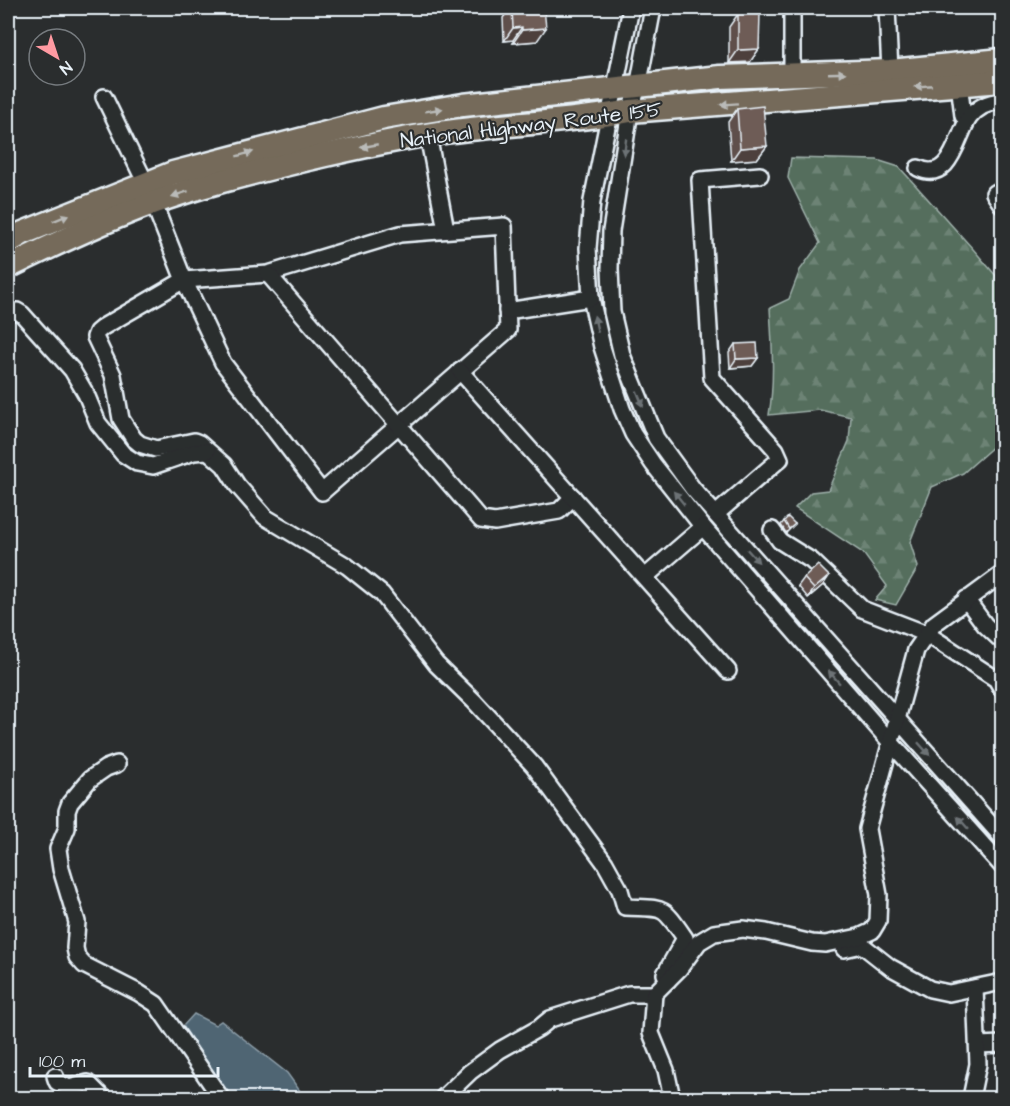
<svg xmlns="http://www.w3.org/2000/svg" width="1010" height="1106" font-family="'Architects Daughter',sans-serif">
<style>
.forest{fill:url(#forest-firs);stroke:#9eb0aa;stroke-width:1.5}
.water{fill:#4f6573;stroke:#8c9da8;stroke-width:1.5}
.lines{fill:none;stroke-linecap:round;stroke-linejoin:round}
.minor-casing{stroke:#e8f1f8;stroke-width:20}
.highway-casing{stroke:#e8f1f8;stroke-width:27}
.minor{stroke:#2a2d2e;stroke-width:15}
.highway{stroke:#746a5a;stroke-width:22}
.wall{fill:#5f4f4b;stroke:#e8f1f8;stroke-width:1.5}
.shaded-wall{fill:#4d403d;stroke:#e8f1f8;stroke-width:1.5}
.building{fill:#6e5c57;stroke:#e8f1f8;stroke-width:1.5}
.oneway{fill:#babbb9}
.oneway2{fill:#6c7275}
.labels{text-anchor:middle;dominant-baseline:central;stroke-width:4.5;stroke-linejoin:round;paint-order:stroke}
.street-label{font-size:21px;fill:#e8f1f8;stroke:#2a2d2e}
</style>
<defs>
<pattern id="forest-firs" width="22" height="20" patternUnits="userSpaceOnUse" patternTransform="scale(1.5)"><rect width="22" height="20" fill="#556e5d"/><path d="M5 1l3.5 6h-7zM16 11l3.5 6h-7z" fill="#6d8375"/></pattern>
</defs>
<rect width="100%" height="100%" fill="#2a2d2e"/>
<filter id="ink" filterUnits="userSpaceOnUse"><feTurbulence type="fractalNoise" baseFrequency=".0167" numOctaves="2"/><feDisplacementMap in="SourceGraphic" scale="12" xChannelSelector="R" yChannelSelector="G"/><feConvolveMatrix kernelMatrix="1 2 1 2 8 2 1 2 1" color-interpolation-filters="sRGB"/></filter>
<g filter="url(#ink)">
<path class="forest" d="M791,158L877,160L899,167L973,249L997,277L1002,288V433L995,445L963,473L932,487L910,542L918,567L896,605L875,600L887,586L863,553L795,508L811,492L828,490L849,441L851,417L820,410L769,415C775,380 772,344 770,308L789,299L800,270L820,243L788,178Z"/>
<polygon class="water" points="194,1014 215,1025 221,1021 287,1073 305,1098 230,1098 183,1026"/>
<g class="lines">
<defs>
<g id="minor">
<polyline points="631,8 592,201 588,248 591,298 602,347 622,409 633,434 653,464 703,527 892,744 1002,866"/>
<polyline points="653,8 638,87 630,111 611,231 610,269 612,312 622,355 656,438 693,489 1002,837"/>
<polyline points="887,8 890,71"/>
<polyline points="792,74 792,8"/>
<polyline points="959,83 963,116 968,119"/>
<path d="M104,97L146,184L184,280L223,363L322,492L508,330L504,226L400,234L268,274L184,280L103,327L97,332L95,337L113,375L121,419L134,439L140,444L156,449L194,441L199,443L224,465L237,485L265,517L347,566L382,594L436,664L474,701L534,766L605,863L620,890L625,907C666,909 661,904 685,938L665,974L668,980"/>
<polyline points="428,135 446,230"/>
<path d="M918,168C951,184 957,135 969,118C977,107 990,102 1002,101"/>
<polyline points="994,193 1002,205"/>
<polyline points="268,274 481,520 495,522 559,511 573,497"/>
<polyline points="507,311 591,298"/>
<polyline points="8,313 17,311 22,314 72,370 86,394 98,423 123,454 137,463 153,466 194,452 207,451"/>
<polyline points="460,371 728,671"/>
<polyline points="716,514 780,459 776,450 712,378 700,180 760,175"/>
<polyline points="772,530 780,541 812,561 862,609 927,634 996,679 1002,689"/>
<polyline points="645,577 703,527"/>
<polyline points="966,599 985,625 1002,641"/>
<polyline points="117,764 106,768 90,779 70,803 67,811 67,828 58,849 61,869 77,922 75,948 77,957 84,965 139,993 156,1004 221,1098"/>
<polyline points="844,949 862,945 890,967 930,989 949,993 1002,982"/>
<polyline points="978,1045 1002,1044"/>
<polyline points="55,1076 57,1082 69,1088 88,1083 103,1098"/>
<polyline points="443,1098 470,1072 500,1050 539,1028 550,1019 629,994 654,994"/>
<polyline points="672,1098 666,1070 651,1033 654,994 679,969 699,942 714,933 743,929 766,932 812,943 825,944 859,937 872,931 878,921 879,895 867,829 916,650 934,624 1002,574"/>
<polyline points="971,1098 978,1064 975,988"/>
</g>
<g id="highway">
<polyline points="8,242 23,233 173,173 384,118 463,105 720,77 890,71 1002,60"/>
<path d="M8,267C55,244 103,221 153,203C196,187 240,176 284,165C333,153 382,142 431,134C497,124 565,123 630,111L1002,81"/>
</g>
</defs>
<use href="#minor" class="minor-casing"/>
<use href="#highway" class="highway-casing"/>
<use href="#minor" class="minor"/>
<use href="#highway" class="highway"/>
</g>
<g class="wall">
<polygon points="510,8 544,8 537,41 513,43 513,40 504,41 503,18"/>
<polygon points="738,14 759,49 750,62 729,63 729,27"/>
<polygon points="737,109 767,146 757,159 731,161 728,122"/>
<polygon points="735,344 758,358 752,366 730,368 729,353"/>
<polygon points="784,521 795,524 786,533 781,525"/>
<polygon points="829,576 823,585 808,598 798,586 804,578"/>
</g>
<g class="shaded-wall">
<polygon points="522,27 513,40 504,41 513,28"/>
<polygon points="546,28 537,41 513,43 522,30"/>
<polygon points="759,49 750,62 729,63 738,50"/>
<polygon points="767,146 757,159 731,161 740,148"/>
<polygon points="758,358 752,366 730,368 736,359"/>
<polygon points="829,576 823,585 808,598 814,589"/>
</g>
<g class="building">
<polygon points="512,8 544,8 546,28 522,30 522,27 513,28"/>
<polygon points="760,13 759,49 738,50 738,14"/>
<polygon points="763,106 767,146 740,148 737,109"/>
<polygon points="757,343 758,358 736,359 735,344"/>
<polygon points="788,517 795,524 789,529 784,521"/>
<polygon points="818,565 829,576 814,589 804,578"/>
</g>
<defs><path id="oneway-solid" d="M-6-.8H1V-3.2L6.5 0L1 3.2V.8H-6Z" transform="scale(1.5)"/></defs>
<g class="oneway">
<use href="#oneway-solid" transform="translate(837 73) rotate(-2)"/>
<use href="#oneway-solid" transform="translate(923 86) rotate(175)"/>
<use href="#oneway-solid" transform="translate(729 104) rotate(176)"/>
<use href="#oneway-solid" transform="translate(434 110) rotate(-9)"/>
<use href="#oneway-solid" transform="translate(369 146) rotate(169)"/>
<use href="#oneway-solid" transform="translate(245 154) rotate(-15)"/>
<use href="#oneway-solid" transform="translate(180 194) rotate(162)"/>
<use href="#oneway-solid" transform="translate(61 218) rotate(-22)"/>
</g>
<g class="oneway2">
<use href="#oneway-solid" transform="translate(625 147) rotate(98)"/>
<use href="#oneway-solid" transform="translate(596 324) rotate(-102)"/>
<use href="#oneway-solid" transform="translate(640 399) rotate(68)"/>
<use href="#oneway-solid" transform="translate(679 498) rotate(-129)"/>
<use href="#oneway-solid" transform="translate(753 556) rotate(48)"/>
<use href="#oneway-solid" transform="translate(834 677) rotate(-131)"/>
<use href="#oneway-solid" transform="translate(924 749) rotate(48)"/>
<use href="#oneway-solid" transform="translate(963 823) rotate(-132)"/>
</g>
</g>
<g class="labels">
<g class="street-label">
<text transform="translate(531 125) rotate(-7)">National Highway Route 155</text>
</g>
</g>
<rect width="1010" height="1106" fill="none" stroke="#2a2d2e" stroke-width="30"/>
<rect x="15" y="15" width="980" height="1076" fill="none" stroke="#e8f1f8" stroke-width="2" filter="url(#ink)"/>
<g transform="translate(57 57) rotate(141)"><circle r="28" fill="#2a2d2e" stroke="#767b7f" stroke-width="1.5"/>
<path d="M0-4.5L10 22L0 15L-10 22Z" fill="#ff9aa2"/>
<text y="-9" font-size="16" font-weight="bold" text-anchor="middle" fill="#e8f1f8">N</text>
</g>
<path d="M30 1067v9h188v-9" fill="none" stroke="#e8f1f8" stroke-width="3"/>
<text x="39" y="1067" font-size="18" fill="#e8f1f8" stroke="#2a2d2e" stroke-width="4.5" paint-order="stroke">100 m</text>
</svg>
